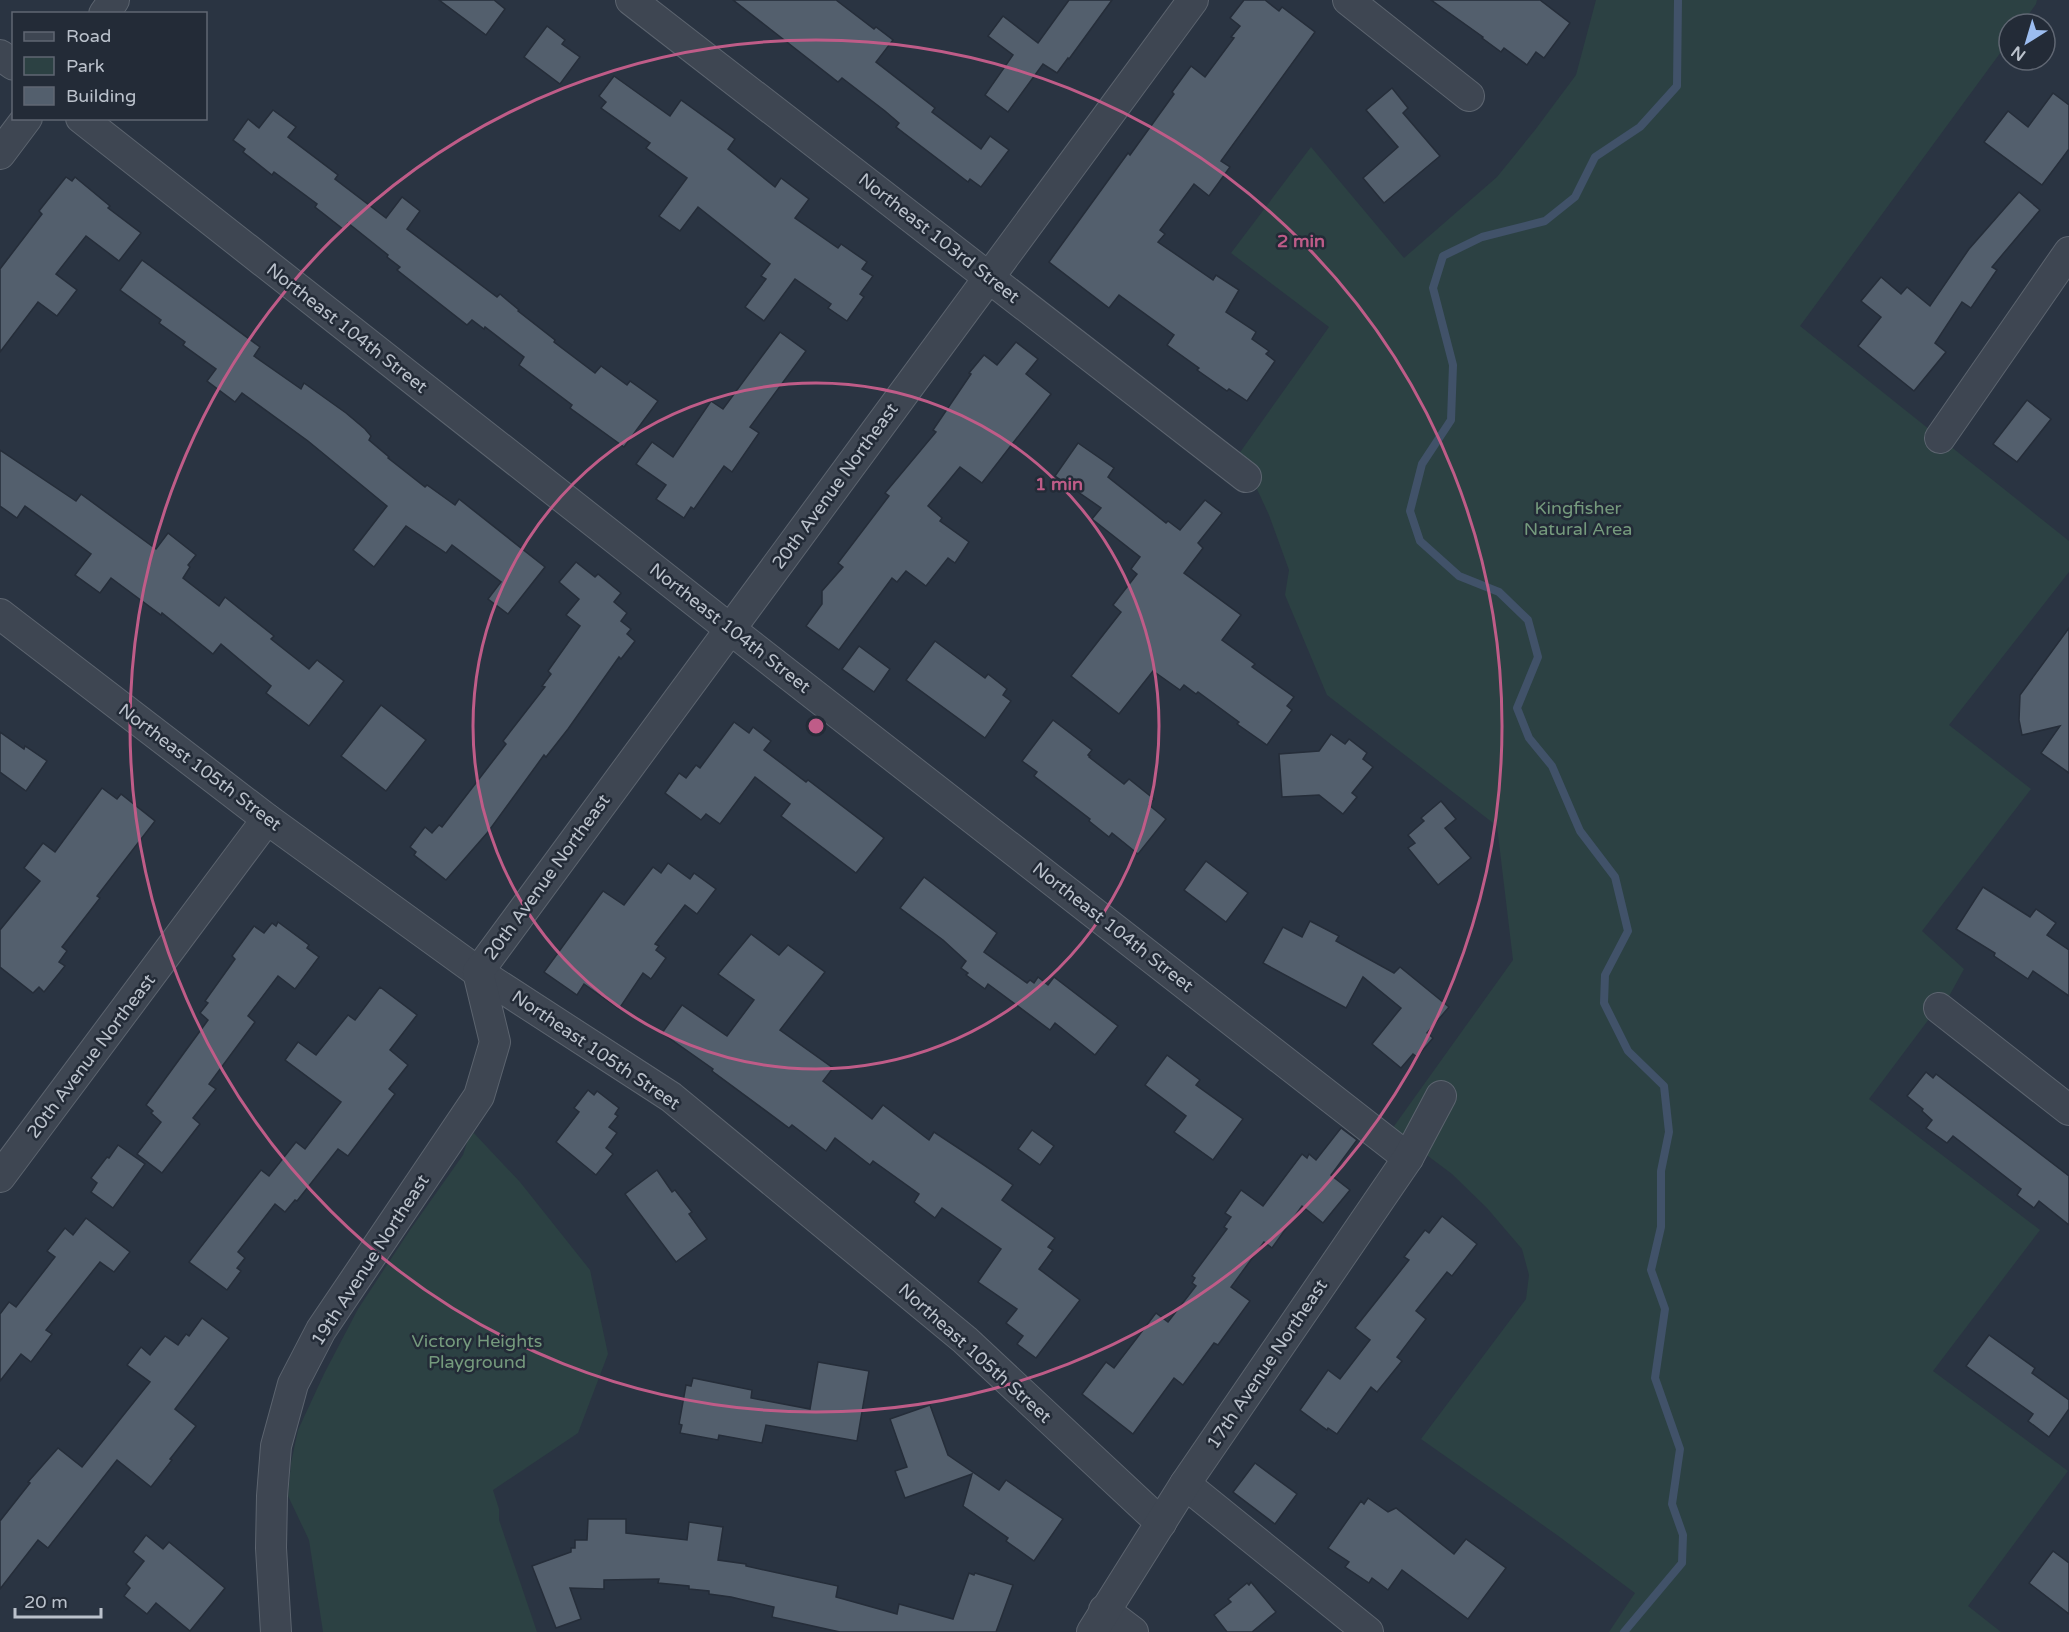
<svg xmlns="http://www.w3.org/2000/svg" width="2069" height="1632" font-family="'Varela Round',sans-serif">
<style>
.green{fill:#2c4143}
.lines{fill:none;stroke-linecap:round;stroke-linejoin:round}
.stream{stroke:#415269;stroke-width:8}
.building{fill:#535f6d;stroke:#252d39;stroke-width:1.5}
.minor-casing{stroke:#5c646f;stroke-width:32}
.minor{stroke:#3e4652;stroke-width:30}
.ring{fill:none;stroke:#bf5c88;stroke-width:3}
.labels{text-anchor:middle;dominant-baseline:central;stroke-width:5;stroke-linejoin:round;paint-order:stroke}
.street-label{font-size:18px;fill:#bbc2cc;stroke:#232b37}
.park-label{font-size:18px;fill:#759a7d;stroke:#232b37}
.centre{fill:#bf5c88;stroke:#232b37;stroke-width:3}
.ring-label{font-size:18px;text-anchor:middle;font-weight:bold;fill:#bf5c88;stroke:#232b37;stroke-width:5;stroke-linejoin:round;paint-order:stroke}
</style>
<rect width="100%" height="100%" fill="#2a3442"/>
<g class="green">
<polygon points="1596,0 2037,0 2036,4 2022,24 2009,24 2009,41 1800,326 2069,541 2069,572 1949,725 2031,789 1922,931 1964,969 1948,998 1929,1019 1869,1099 2040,1230 1933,1371 2068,1471 1968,1606 2001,1632 1609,1632 1635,1593 1557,1535 1421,1439 1526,1299 1529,1275 1522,1249 1487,1208 1452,1174 1392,1129 1513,960 1497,826 1327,695 1285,595 1289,570 1269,515 1250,474 1236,458 1329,327 1231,253 1311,147 1404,258 1497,177 1535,130 1576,75"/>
<polygon points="471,1130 520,1182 590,1270 608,1354 578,1433 493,1490 499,1509 499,1520 537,1632 323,1632 309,1540 288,1496 291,1463 298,1430 324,1374 358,1309 410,1230 463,1155"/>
</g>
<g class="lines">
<polyline class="stream" points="1624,1632 1682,1563 1683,1535 1672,1504 1680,1449 1655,1378 1665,1309 1651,1270 1661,1227 1661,1171 1669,1132 1664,1086 1628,1051 1604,1003 1605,975 1628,931 1615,877 1580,831 1552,766 1529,738 1517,708 1538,657 1528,620 1499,592 1459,576 1420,541 1410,511 1422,464 1451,420 1453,365 1433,288 1443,256 1482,237 1545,221 1575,197 1595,157 1640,127 1677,86 1678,0"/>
</g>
<g class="building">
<polygon points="439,0 494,0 505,9 486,35"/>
<polygon points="733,0 836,0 874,29 876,27 893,40 876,62 935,108 932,112 981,149 990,136 1009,150 981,187 970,179 968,182 896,127 899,123 885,111 842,78 838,82"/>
<polygon points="1069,0 1112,0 1069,59 1068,58 1057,73 1043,64 1008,112 985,95 1013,55 988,36 1003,16 1038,43"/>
<polygon points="1244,0 1265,0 1279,11 1282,7 1315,32 1221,161 1230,167 1209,196 1194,184 1160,230 1165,234 1158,242 1213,280 1216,275 1239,290 1226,312 1256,332 1252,339 1269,351 1266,354 1275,361 1247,401 1229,389 1227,391 1197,370 1199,368 1167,345 1174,335 1119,295 1109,308 1049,262 1128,153 1130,155 1174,94 1172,92 1191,66 1205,77 1234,38 1231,37 1240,26 1230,18"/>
<polygon points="1431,0 1540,0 1570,23 1544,58 1536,52 1527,65 1504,48 1501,52 1482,38 1483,37"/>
<polygon points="547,26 565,40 562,44 580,57 560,84 524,57"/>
<polygon points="614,76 670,116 681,100 735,139 728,149 775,187 781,178 809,199 795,218 838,248 841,244 867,262 862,269 873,276 860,294 864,297 847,321 828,308 831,304 795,279 764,321 745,307 766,279 761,276 770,264 698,207 680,231 659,216 687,178 646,148 650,143 601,108 606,102 599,96"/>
<polygon points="1392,88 1408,108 1403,113 1440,156 1384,203 1363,178 1398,147 1366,110"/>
<polygon points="2053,93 2069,105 2069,149 2042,185 1984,142 2008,111 2028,127"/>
<polygon points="273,110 296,127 288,137 338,175 335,179 386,218 402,197 420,211 407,229 497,297 500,294 519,310 518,311 555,340 554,342 595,373 601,366 627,385 630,381 658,401 624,447 570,408 572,405 519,365 524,357 485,327 484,329 472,320 467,325 397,270 400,267 387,257 388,255 348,223 343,229 315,207 317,204 274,172 272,175 243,152 245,149 233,140 248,119 259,128"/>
<polygon points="66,177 72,181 75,177 110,206 108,208 141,233 119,261 86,236 56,274 77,290 57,316 38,302 0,352 0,269 42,214 39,211"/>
<polygon points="2019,192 2040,210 1992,267 1997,270 1971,308 1962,302 1935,343 1946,352 1914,391 1858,346 1881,317 1861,301 1881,277 1901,294 1907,287 1930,306 1969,249"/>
<polygon points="142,260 260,347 254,356 301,389 304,383 346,413 365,429 371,436 369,440 389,457 388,458 425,487 427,485 455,505 459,499 545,567 508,614 488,599 501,582 452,545 446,553 406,526 374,567 353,550 387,506 308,441 242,393 235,402 207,381 216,369 183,345 185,342 159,323 161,320 120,290"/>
<polygon points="780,332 806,351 750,427 759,433 732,472 724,466 694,509 691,507 684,518 656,499 666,485 636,464 652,442 673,457 711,401 723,409"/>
<polygon points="1016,342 1038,359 1026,374 1051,394 982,483 960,467 928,506 942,518 940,521 969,542 955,563 948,558 926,586 906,571 897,582 892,578 839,650 806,626 822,604 822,591 843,567 838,563 889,496 885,493 936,432 933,430 971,374 969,373 984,355 997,365"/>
<polygon points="2027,400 2051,419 2017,462 1993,444"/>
<polygon points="1078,443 1114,468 1108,477 1166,523 1168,521 1180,530 1205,500 1222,513 1198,543 1203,548 1184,573 1241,615 1222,640 1255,664 1252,667 1294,697 1287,706 1292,710 1267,745 1237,724 1239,722 1198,692 1196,694 1184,685 1180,690 1153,671 1119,714 1071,676 1121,612 1113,605 1137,574 1131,569 1140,557 1092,519 1101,508 1055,476"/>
<polygon points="0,450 76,501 81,494 156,549 168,533 196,555 188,565 190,567 183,578 219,606 225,597 274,636 271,639 309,669 317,660 344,681 309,726 266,693 271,686 221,644 213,654 162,613 161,615 111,578 100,593 75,575 91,554 25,506 17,518 0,506"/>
<polygon points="576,562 595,577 598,574 621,593 614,602 627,613 621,621 631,629 627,634 635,641 621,659 619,657 568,729 546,757 544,755 488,832 446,880 414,855 416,852 410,847 425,827 432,833 439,825 442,827 506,744 503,741 545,687 542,686 551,674 548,671 580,626 566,615 579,599 559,582"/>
<polygon points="2069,628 2069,773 2041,753 2060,726 2022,735 2019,720 2020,695"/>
<polygon points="935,641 985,678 988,674 1007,689 1003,695 1011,701 985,738 906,680"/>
<polygon points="859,646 890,669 874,692 842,669"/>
<polygon points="381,705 426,740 386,791 341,756"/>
<polygon points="1053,720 1092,750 1088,755 1090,756 1089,757 1124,784 1129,779 1154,799 1149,805 1166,819 1138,854 1112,833 1109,837 1089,821 1090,819 1034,776 1037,772 1022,761"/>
<polygon points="734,722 749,733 753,727 771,741 764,750 806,782 808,780 884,838 856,873 781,816 790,804 755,777 720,824 706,814 701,820 665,793 679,773 686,778 696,765 700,768"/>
<polygon points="0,732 24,749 25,746 47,761 26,791 0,772"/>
<polygon points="1331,734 1345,744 1349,739 1367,753 1363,759 1373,767 1352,793 1357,797 1343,814 1319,795 1282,797 1279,754 1319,751"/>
<polygon points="102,788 117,799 121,794 155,821 97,896 100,898 62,947 67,951 59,962 65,966 44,992 39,987 33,993 0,967 0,930 40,881 24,868 43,843 55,852"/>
<polygon points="1441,801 1456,819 1445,828 1471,858 1438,885 1408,848 1415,843 1408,835 1424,821 1421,818"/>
<polygon points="1206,861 1248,893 1226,922 1184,890"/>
<polygon points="668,863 690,879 694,873 716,889 697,914 685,905 655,944 659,946 656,950 666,958 651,979 643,973 619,1009 584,984 577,995 544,972 603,891 624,905 653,867 661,873"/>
<polygon points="924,877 997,933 984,952 1027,983 1030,980 1034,983 1038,977 1048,985 1054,977 1118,1026 1095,1055 1055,1023 1050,1030 988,984 985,989 966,975 968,973 961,968 966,961 943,940 900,908"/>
<polygon points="1983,887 2030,917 2036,909 2056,923 2047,935 2069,950 2069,996 2033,971 2028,979 1994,956 1995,953 1956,929"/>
<polygon points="1310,921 1339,936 1336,941 1394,973 1400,967 1449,1007 1427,1033 1433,1038 1417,1057 1413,1054 1401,1068 1372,1044 1401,1008 1363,977 1346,1008 1263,963 1283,927 1302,937"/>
<polygon points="278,922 309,945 307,948 319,957 295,989 278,976 248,1016 255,1022 209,1084 216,1089 193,1118 200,1124 162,1173 137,1154 161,1122 151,1113 153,1111 146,1105 208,1020 200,1013 208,1003 205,1001 235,959 232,956 254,926 264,933 272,923 276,926"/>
<polygon points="751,934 779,955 788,945 825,972 780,1030 833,1068 823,1081 872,1119 883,1105 929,1140 934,1132 981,1163 1013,1185 1002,1200 1055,1238 1048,1247 1053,1250 1039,1269 1080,1300 1036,1358 1017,1344 1023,1336 1006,1323 1017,1309 978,1282 1001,1249 942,1208 935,1218 914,1202 919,1194 873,1161 870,1165 835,1138 826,1151 792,1125 789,1128 712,1071 713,1069 662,1033 682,1005 727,1036 754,1000 718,974"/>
<polygon points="380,987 417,1015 390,1050 408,1065 389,1089 395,1094 348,1156 338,1149 297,1201 295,1200 285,1212 275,1204 238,1252 245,1258 237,1268 241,1271 227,1290 189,1262 261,1170 269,1176 296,1142 305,1149 341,1102 285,1060 298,1042 316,1055 348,1015 355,1020"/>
<polygon points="1167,1055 1200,1080 1196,1085 1243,1119 1213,1160 1174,1132 1186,1116 1145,1085"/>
<polygon points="1926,1072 1933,1078 1936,1074 2069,1176 2069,1225 2039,1201 2034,1208 2017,1195 2021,1189 1953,1136 1947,1143 1926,1128 1932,1120 1922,1111 1923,1109 1907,1096"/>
<polygon points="588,1090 594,1095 597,1091 619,1108 615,1114 618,1116 609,1127 617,1133 606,1148 613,1154 596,1175 556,1142 579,1112 574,1108"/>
<polygon points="1341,1128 1357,1140 1331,1175 1350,1190 1323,1223 1302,1206 1272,1248 1264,1242 1231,1287 1250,1301 1218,1345 1214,1343 1183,1385 1174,1378 1133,1434 1082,1394 1106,1362 1114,1368 1156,1313 1168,1322 1196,1286 1192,1283 1195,1278 1192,1276 1227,1229 1224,1227 1231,1217 1225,1213 1241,1190 1263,1206 1302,1154 1307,1158 1309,1154 1316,1160"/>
<polygon points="1032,1130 1054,1146 1040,1165 1018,1149"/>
<polygon points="118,1145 145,1164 113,1208 91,1192 97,1183 91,1178 107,1157 109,1158"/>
<polygon points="657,1170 672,1192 675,1190 692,1212 689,1214 707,1239 676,1262 625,1194"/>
<polygon points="1442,1216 1477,1244 1452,1276 1447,1272 1416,1311 1426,1319 1397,1357 1402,1361 1377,1392 1371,1387 1337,1434 1328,1428 1327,1430 1300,1410 1328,1370 1340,1379 1370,1340 1355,1328 1409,1260 1404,1257 1425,1230 1429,1233"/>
<polygon points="86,1218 130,1252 114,1272 100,1262 46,1330 52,1334 31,1362 21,1354 0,1381 0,1314 9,1302 16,1307 55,1257 47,1251 65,1228 73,1235"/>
<polygon points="202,1318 229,1338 175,1409 196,1426 170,1459 172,1460 151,1487 117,1460 48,1548 38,1540 0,1589 0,1521 30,1483 28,1482 58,1448 82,1467 150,1382 127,1365 141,1347 150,1355 165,1336 178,1345 186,1334 189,1336"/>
<polygon points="1989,1335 2035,1368 2032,1373 2069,1400 2069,1409 2049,1437 2028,1421 2033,1414 1966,1366"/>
<polygon points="818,1362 869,1371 857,1441 766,1425 762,1443 719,1435 718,1440 680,1433 682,1425 679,1424 686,1385 691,1386 693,1378 752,1390 751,1398 810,1409"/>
<polygon points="930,1405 948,1455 999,1490 1006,1480 1063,1519 1034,1561 1006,1541 1008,1538 963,1506 972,1474 905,1498 895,1471 907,1467 890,1419"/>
<polygon points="1255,1463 1297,1494 1275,1524 1233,1492"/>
<polygon points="1368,1498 1388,1512 1396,1508 1454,1554 1466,1539 1506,1568 1468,1619 1402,1570 1388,1590 1372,1578 1369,1583 1345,1567 1349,1562 1328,1548 1361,1501 1364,1504"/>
<polygon points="588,1519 626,1519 626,1533 687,1540 689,1522 723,1527 718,1560 746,1564 746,1566 838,1586 836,1597 897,1614 899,1604 953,1619 969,1573 974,1575 975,1573 1013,1585 996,1632 840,1632 772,1617 774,1607 731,1597 709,1594 709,1591 689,1589 689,1586 658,1583 659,1579 604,1580 604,1589 570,1588 581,1619 556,1628 532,1566 571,1552 571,1548 575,1548 575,1540 587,1540"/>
<polygon points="146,1535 163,1549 169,1542 225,1588 190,1631 156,1603 147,1614 124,1596 130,1588 126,1584 144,1561 133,1552"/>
<polygon points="2053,1551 2069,1563 2069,1614 2029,1583"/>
<polygon points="1251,1582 1276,1612 1252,1632 1227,1632 1214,1615 1231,1602 1228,1599 1247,1583 1249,1585"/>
</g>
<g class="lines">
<defs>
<g id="minor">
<polyline points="631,0 1246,477"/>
<polyline points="1348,0 1469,96"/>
<polyline points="104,14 114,0"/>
<polyline points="0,55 14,65"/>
<polyline points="81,118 730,629 1408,1158"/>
<polyline points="0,154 27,118"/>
<polyline points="1940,438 2069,252"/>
<polyline points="0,614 267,819 478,972 671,1097 965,1340 1161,1523"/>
<polyline points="1939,1008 2069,1110"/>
<polyline points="0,1177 267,819"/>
<polyline points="1185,1484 1368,1632"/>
<polyline points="1104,1610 1133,1632"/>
<polyline points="276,1632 271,1548 272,1496 276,1446 293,1384 321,1330 479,1096 495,1042 478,972 1193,0"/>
<polyline points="1092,1632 1185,1484 1408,1158 1441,1096"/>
</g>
</defs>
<use href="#minor" class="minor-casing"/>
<use href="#minor" class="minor"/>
</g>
<g class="ring">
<circle cx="816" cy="726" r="343"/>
<circle cx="816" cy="726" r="686"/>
</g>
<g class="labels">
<g class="street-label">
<text transform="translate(939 238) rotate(38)">Northeast 103rd Street</text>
<text transform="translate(347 328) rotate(38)">Northeast 104th Street</text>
<text transform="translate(835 486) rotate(-54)">20th Avenue Northeast</text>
<text transform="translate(730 628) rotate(38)">Northeast 104th Street</text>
<text transform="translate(200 767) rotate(37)">Northeast 105th Street</text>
<text transform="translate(547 877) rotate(-54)">20th Avenue Northeast</text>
<text transform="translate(1113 927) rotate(38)">Northeast 104th Street</text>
<text transform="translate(596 1050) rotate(34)">Northeast 105th Street</text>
<text transform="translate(91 1056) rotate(-53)">20th Avenue Northeast</text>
<text transform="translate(370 1260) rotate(-57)">19th Avenue Northeast</text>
<text transform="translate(975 1353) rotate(42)">Northeast 105th Street</text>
<text transform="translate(1267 1364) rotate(-56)">17th Avenue Northeast</text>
</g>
<g class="park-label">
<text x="1578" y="508">Kingfisher<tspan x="1578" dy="21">Natural Area</tspan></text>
<text x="477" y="1341">Victory Heights<tspan x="477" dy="21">Playground</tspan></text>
</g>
</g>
<circle cx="816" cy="726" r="9" class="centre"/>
<g class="ring-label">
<text x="1301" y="247">2 min</text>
<text x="1059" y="490">1 min</text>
</g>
<rect x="12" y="12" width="195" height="108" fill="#232b37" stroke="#606773" stroke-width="1.5"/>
<rect x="24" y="32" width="30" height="9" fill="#3e4652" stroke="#606773" stroke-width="1.5"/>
<text x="66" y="42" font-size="18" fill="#bbc2cc">Road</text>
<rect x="24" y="57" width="30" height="18" fill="#2c4143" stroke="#606773" stroke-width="1.5"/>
<text x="66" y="72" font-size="18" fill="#bbc2cc">Park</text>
<rect x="24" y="87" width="30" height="18" fill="#535f6d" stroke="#606773" stroke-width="1.5"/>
<text x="66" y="102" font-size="18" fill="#bbc2cc">Building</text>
<g transform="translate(2027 42) rotate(217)"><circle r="28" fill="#232b37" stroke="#606773" stroke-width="1.5"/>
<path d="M0-4.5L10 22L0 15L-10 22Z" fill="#9cbdf0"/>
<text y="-9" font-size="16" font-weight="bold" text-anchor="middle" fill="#bbc2cc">N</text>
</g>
<path d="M15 1608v9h86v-9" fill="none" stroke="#bbc2cc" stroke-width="3"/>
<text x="24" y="1608" font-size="18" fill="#bbc2cc" stroke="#232b37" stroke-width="4.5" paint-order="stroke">20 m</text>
</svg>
